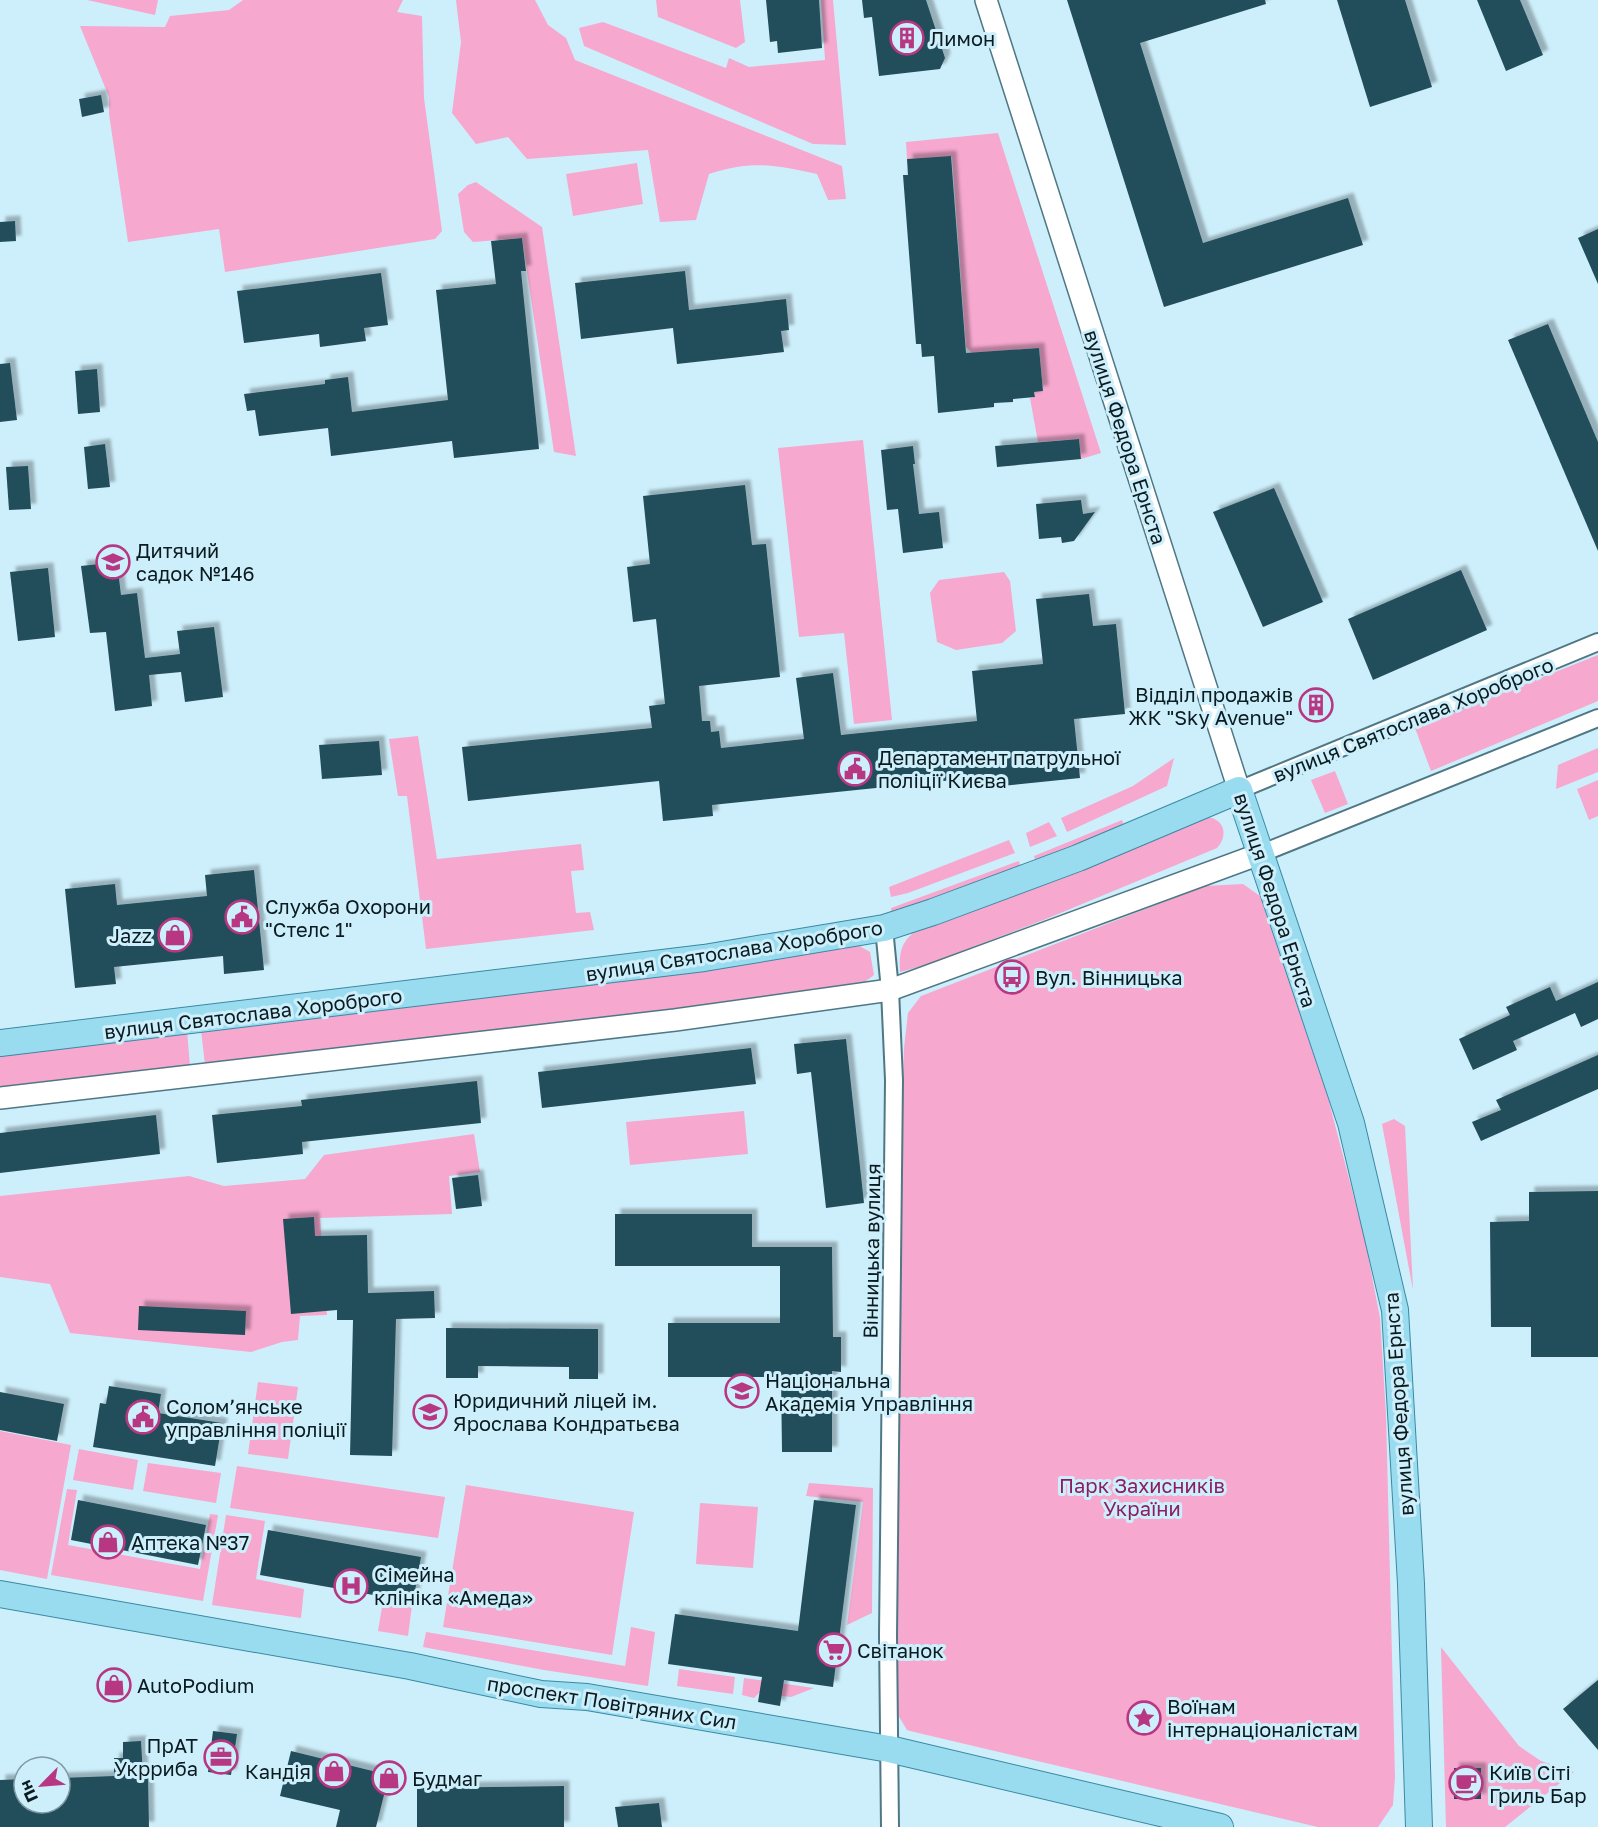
<svg xmlns="http://www.w3.org/2000/svg" width="1598" height="1827" font-family="'Golos Text',sans-serif">
<style>
.green{fill:#f6a8cf}
.building{fill:#234d5a;filter:url(#shadow)}
.lines{fill:none;stroke-linecap:round;stroke-linejoin:round}
.minor-casing{stroke:#4f7784;stroke-width:20}
.tertiary-casing{stroke:#4f7784;stroke-width:24}
.primary-casing{stroke:#3b89a1;stroke-width:28}
.minor{stroke:#fff;stroke-width:16}
.tertiary{stroke:#fff;stroke-width:21}
.primary{stroke:#99dcf0;stroke-width:26}
.labels{text-anchor:middle;dominant-baseline:central;stroke-width:6;stroke-linejoin:round;paint-order:stroke}
.poi-label{font-size:20px;fill:#0b1b20;stroke:#cdeffb;text-anchor:start}
.street-label{font-size:20px;fill:#0b1b20;stroke:#cdeffb}
.park-label{font-size:20px;fill:#8c1d61;stroke:#cdeffb}
</style>
<defs>
<filter id="shadow"><feDropShadow dx="5.5" dy="-5.5" stdDeviation="1.5" flood-color="#0004"/></filter>
</defs>
<rect width="100%" height="100%" fill="#cdeffb"/>
<g class="green">
<polygon points="87,0 158,0 155,15"/>
<polygon points="243,0 403,0 397,12 422,16 424,98 442,231 435,239 225,272 219,229 128,242 109,114 109,97 80,26 165,27 170,16 229,10"/>
<path d="M456,0H535L548,25L566,38L575,60L842,166L846,199L828,200L817,174C775,165 752,160 709,174L696,220L660,222L648,150L527,159L508,137L476,144L452,113L461,42Z"/>
<polygon points="656,0 740,0 745,42 736,48 658,17"/>
<polygon points="821,0 833,0 846,145 813,144 584,46 579,28 603,22 726,68 729,58 749,67 825,60"/>
<polygon points="998,133 1101,453 1081,459 1079,439 1038,442 1030,398 1035,397 1034,392 1043,391 1039,348 972,353 966,347 952,157 907,159 906,142"/>
<polygon points="637,163 643,204 573,216 566,174"/>
<polygon points="476,182 542,227 576,456 554,452 522,238 473,242 464,232 458,194 468,185"/>
<polygon points="863,440 892,720 854,724 844,633 799,637 778,448"/>
<polygon points="1004,572 1010,581 1016,631 1002,643 956,650 937,642 930,593 939,580"/>
<polygon points="1598,655 1598,701 1431,771 1415,728"/>
<polygon points="418,736 437,859 581,844 584,870 571,871 576,913 590,912 594,930 426,949 407,796 398,796 389,739"/>
<polygon points="1598,748 1598,772 1556,789 1558,765"/>
<polygon points="1174,758 1167,786 1067,832 1061,818 1133,786"/>
<polygon points="1335,771 1348,804 1325,813 1311,780"/>
<polygon points="1598,780 1598,816 1589,820 1577,789"/>
<path d="M1206,817C1224,818 1229,835 1217,848L1046,919L926,965L900,972C899,955 900,944 913,933Z"/>
<polygon points="1122,820 1126,831 1037,867 1034,856"/>
<polygon points="1049,822 1057,836 1030,847 1026,833"/>
<polygon points="1009,840 1015,853 908,893 891,897 889,887"/>
<polygon points="1019,861 1022,873 892,920 891,908"/>
<polygon points="1243,884 1260,896 1328,1098 1365,1240 1380,1318 1386,1415 1395,1777 1393,1805 1378,1827 1318,1827 910,1731 907,1730 898,1715 895,1353 904,1048 908,1013 921,996 1205,886"/>
<polygon points="858,945 870,952 874,975 862,984 678,1012 205,1065 201,1030"/>
<polygon points="187,1030 190,1067 0,1090 0,1053"/>
<polygon points="744,1111 748,1154 630,1165 626,1122"/>
<polygon points="1394,1119 1405,1126 1413,1290 1382,1124"/>
<polygon points="474,1134 480,1172 449,1176 452,1214 320,1218 327,1315 300,1316 298,1340 282,1342 251,1352 70,1333 50,1284 0,1277 0,1196 189,1176 224,1186 305,1179 324,1155"/>
<polygon points="258,1382 298,1387 288,1459 248,1454"/>
<polygon points="0,1431 71,1445 47,1579 0,1570"/>
<polygon points="79,1449 138,1460 133,1490 73,1480"/>
<polygon points="148,1463 221,1473 216,1503 143,1491"/>
<polygon points="237,1466 445,1497 438,1538 230,1508"/>
<polygon points="809,1483 873,1488 872,1613 847,1625 863,1502 806,1496"/>
<polygon points="466,1485 634,1512 612,1655 443,1627"/>
<polygon points="67,1489 77,1490 68,1545 200,1569 210,1514 218,1515 203,1601 51,1575"/>
<polygon points="700,1503 758,1507 753,1568 696,1564"/>
<polygon points="226,1515 265,1521 256,1579 304,1589 301,1618 212,1605"/>
<polygon points="383,1601 412,1605 408,1636 378,1631"/>
<polygon points="631,1627 655,1632 648,1686 544,1670 423,1647 426,1632 625,1666"/>
<polygon points="1441,1647 1519,1746 1541,1761 1574,1772 1505,1827 1446,1827"/>
<polygon points="679,1669 735,1677 733,1694 677,1686"/>
<polygon points="744,1678 814,1688 791,1697 759,1693 754,1698 742,1695"/>
</g>
<g class="building">
<polygon points="766,0 819,0 822,48 778,53 777,41 770,42"/>
<polygon points="862,0 926,0 945,58 940,69 879,76 872,17 864,18"/>
<polygon points="1067,0 1265,0 1266,4 1140,43 1203,243 1348,198 1363,245 1164,307"/>
<polygon points="1337,0 1405,0 1432,87 1370,107"/>
<polygon points="1477,0 1520,0 1543,55 1506,71"/>
<polygon points="101,95 104,112 82,117 79,99"/>
<polygon points="951,156 966,353 1039,348 1043,391 1034,392 1035,397 1013,399 1013,402 994,403 994,407 938,413 934,356 922,357 921,344 916,344 903,175 908,175 907,159"/>
<polygon points="15,221 16,241 0,242 0,222"/>
<polygon points="1598,229 1598,284 1578,238"/>
<polygon points="522,238 526,271 521,271 539,449 454,458 452,441 331,456 328,428 259,436 255,410 247,411 244,394 325,384 325,380 348,377 352,412 448,400 436,290 496,284 491,241"/>
<polygon points="685,271 689,310 786,299 789,330 781,331 784,352 677,364 673,328 581,339 575,283"/>
<polygon points="381,273 388,325 364,328 366,341 320,347 319,334 244,343 237,291"/>
<polygon points="1548,324 1598,442 1598,551 1508,340"/>
<polygon points="10,363 17,420 0,422 0,364"/>
<polygon points="97,369 100,412 78,414 75,371"/>
<polygon points="1079,439 1081,459 997,467 995,446"/>
<polygon points="105,444 110,487 88,489 84,447"/>
<polygon points="913,446 915,464 913,464 919,514 939,512 943,548 903,553 898,509 887,510 881,450"/>
<polygon points="28,466 31,509 9,510 6,467"/>
<polygon points="745,485 752,545 766,544 780,677 699,686 702,721 710,721 711,732 719,731 721,748 804,739 796,678 833,673 841,735 977,721 972,671 1043,664 1036,599 1089,594 1093,626 1116,624 1125,714 1074,719 1080,778 993,787 992,776 712,805 713,816 663,821 659,781 468,801 462,747 652,728 649,706 665,704 656,619 633,622 627,567 650,564 643,496"/>
<polygon points="1274,488 1323,602 1263,627 1213,512"/>
<polygon points="1081,500 1083,514 1095,512 1074,541 1062,543 1061,537 1039,539 1036,504"/>
<polygon points="117,562 121,595 137,593 145,658 180,654 177,631 214,627 223,697 185,702 181,672 149,675 152,706 115,711 106,632 90,633 81,566"/>
<polygon points="48,568 55,637 18,641 10,572"/>
<polygon points="1461,570 1487,630 1373,680 1348,619"/>
<polygon points="379,741 382,775 322,779 319,745"/>
<polygon points="254,870 264,970 224,974 223,956 114,967 116,984 75,988 65,889 115,884 117,905 207,896 205,875"/>
<polygon points="1598,982 1598,1019 1581,1027 1575,1013 1513,1041 1517,1050 1473,1070 1459,1039 1510,1015 1506,1007 1550,987 1556,1001"/>
<polygon points="846,1039 864,1203 826,1208 811,1072 797,1074 794,1044"/>
<polygon points="751,1048 756,1084 542,1108 538,1072"/>
<polygon points="1598,1055 1598,1089 1481,1141 1472,1122 1501,1110 1496,1100"/>
<polygon points="477,1081 481,1123 302,1142 303,1154 217,1163 212,1115 302,1106 301,1100"/>
<polygon points="156,1115 160,1154 0,1173 0,1133"/>
<polygon points="478,1175 482,1206 456,1209 452,1178"/>
<polygon points="1598,1191 1598,1357 1531,1357 1531,1327 1491,1327 1490,1222 1529,1221 1529,1192"/>
<polygon points="615,1214 752,1214 752,1247 832,1247 833,1337 841,1337 841,1372 832,1371 832,1452 782,1452 781,1377 668,1377 668,1323 780,1323 780,1266 615,1266"/>
<polygon points="314,1217 315,1236 367,1235 368,1293 434,1291 435,1318 396,1319 392,1456 350,1455 353,1320 337,1320 337,1310 291,1314 283,1219"/>
<polygon points="139,1306 246,1311 245,1335 138,1330"/>
<polygon points="446,1328 598,1329 598,1379 569,1379 569,1367 478,1366 478,1378 446,1378"/>
<polygon points="109,1386 161,1394 158,1413 222,1423 215,1466 93,1447 100,1403 106,1404"/>
<polygon points="0,1392 64,1404 57,1441 0,1430"/>
<polygon points="78,1500 206,1525 198,1565 71,1540"/>
<polygon points="814,1500 856,1505 833,1687 784,1680 780,1706 758,1702 762,1677 668,1664 675,1614 798,1631"/>
<polygon points="268,1530 421,1557 413,1602 260,1575"/>
<polygon points="1598,1680 1598,1750 1563,1709"/>
<polygon points="213,1731 237,1734 231,1775 208,1772"/>
<polygon points="141,1741 143,1775 148,1775 149,1827 0,1827 0,1780 24,1779 24,1803 60,1803 60,1778 114,1776 114,1758 123,1758 123,1742"/>
<polygon points="291,1751 389,1775 376,1827 336,1827 340,1810 280,1796"/>
<rect x="1454" y="1768" width="27" height="31"/>
<polygon points="564,1786 564,1827 417,1827 417,1788"/>
<polygon points="659,1803 662,1827 618,1827 615,1807"/>
</g>
<g class="lines">
<defs>
<g id="minor">
<polyline points="1239,790 1598,642"/>
<polyline points="1260,854 1598,718"/>
<polyline points="884,928 890,990 894,1080 888,1635 890,1827"/>
</g>
<g id="tertiary">
<polyline points="986,0 1239,790"/>
<polyline points="0,1098 675,1020 890,990 1260,854"/>
</g>
<g id="primary">
<polyline points="0,1043 704,958 884,928 933,912 1078,858 1239,790 1351,1123 1395,1310 1411,1584 1419,1827"/>
<polyline points="0,1594 410,1666 541,1694 587,1697 889,1749 1220,1827"/>
</g>
</defs>
<use href="#minor" class="minor-casing"/>
<use href="#tertiary" class="tertiary-casing"/>
<use href="#primary" class="primary-casing"/>
<use href="#minor" class="minor"/>
<use href="#tertiary" class="tertiary"/>
<use href="#primary" class="primary"/>
</g>
<defs>
<symbol id="building-ring" viewBox="-11 -11 22 22"><circle r="9.5" fill="#cdeffb" stroke="#b73782" stroke-width="1.5"/><path d="M-4-6H4V6H1V3H-1V6H-4ZM-2.5-4.3h1.7v1.8h-1.7ZM.8-4.3h1.7v1.8H.8ZM-2.5-1h1.7V.8h-1.7ZM.8-1h1.7V.8H.8Z" fill="#b73782"/></symbol>
<symbol id="school-ring" viewBox="-11 -11 22 22"><circle r="9.5" fill="#cdeffb" stroke="#b73782" stroke-width="1.5"/><path d="M0-5L7-2L0 1L-7-2ZM-4 1L0 2.5L4 1V4Q0 6-4 4Z" fill="#b73782"/></symbol>
<symbol id="civic-ring" viewBox="-11 -11 22 22"><circle r="9.5" fill="#cdeffb" stroke="#b73782" stroke-width="1.5"/><path d="M-.6-6.5H3V-4.5H.6V-3L4-1V1h2V6H-6V1h2V-1L-.6-3ZM-1.2 2.5V6h2.4V2.5Z" fill="#b73782"/></symbol>
<symbol id="shop-ring" viewBox="-11 -11 22 22"><circle r="9.5" fill="#cdeffb" stroke="#b73782" stroke-width="1.5"/><path d="M-5-2.5h2.3a2.7 3.5 0 0 1 5.4 0H5L5.5 6h-11ZM-1.5-2.5h3a1.5 2.3 0 0 0-3 0Z" fill="#b73782"/></symbol>
<symbol id="bus-ring" viewBox="-11 -11 22 22"><circle r="9.5" fill="#cdeffb" stroke="#b73782" stroke-width="1.5"/><path d="M-5-6H5V4H4V6H2V4H-2V6H-4V4H-5ZM-3.5-4V0h7V-4ZM-3.5 1.2v1.5H-2V1.2ZM2 1.2v1.5H3.5V1.2Z" fill="#b73782"/></symbol>
<symbol id="university-ring" viewBox="-11 -11 22 22"><circle r="9.5" fill="#cdeffb" stroke="#b73782" stroke-width="1.5"/><path d="M0-5L7-2L0 1L-7-2ZM-4 1L0 2.5L4 1V4Q0 6-4 4Z" fill="#b73782"/></symbol>
<symbol id="hospital-ring" viewBox="-11 -11 22 22"><circle r="9.5" fill="#cdeffb" stroke="#b73782" stroke-width="1.5"/><path d="M-5-5h3v3.5h4V-5h3V5h-3V1.5h-4V5h-3Z" fill="#b73782"/></symbol>
<symbol id="supermarket-ring" viewBox="-11 -11 22 22"><circle r="9.5" fill="#cdeffb" stroke="#b73782" stroke-width="1.5"/><path d="M-6-5.5h2.5l.6 2H6L4.5 2H-2.5L-4.4-4H-6ZM-1.5 3.2a1.3 1.3 0 1 0 .1 0ZM3 3.2a1.3 1.3 0 1 0 .1 0Z" fill="#b73782"/></symbol>
<symbol id="sight-ring" viewBox="-11 -11 22 22"><circle r="9.5" fill="#cdeffb" stroke="#b73782" stroke-width="1.5"/><path d="M0-6L1.8-2.2L6-1.7L2.9 1.2L3.7 5.4L0 3.3L-3.7 5.4L-2.9 1.2L-6-1.7L-1.8-2.2Z" fill="#b73782"/></symbol>
<symbol id="office-ring" viewBox="-11 -11 22 22"><circle r="9.5" fill="#cdeffb" stroke="#b73782" stroke-width="1.5"/><path d="M-6-3h4V-5.5h4V-3h4V5H-6ZM-1-4.5V-3h2v-1.5ZM-6 0V1H6V0Z" fill="#b73782"/></symbol>
<symbol id="cafe-ring" viewBox="-11 -11 22 22"><circle r="9.5" fill="#cdeffb" stroke="#b73782" stroke-width="1.5"/><path d="M-5.5-4.5H6V0H3Q3 3.5 0 3.5H-2.5Q-5.5 3.5-5.5 0ZM3-3.2v2h1.7v-2ZM-6 4.5H4V6H-6Z" fill="#b73782"/></symbol>
</defs>
<g fill-rule="evenodd">
<use href="#building-ring" x="888" y="19" width="38" height="38"/>
<use href="#school-ring" x="94" y="543" width="38" height="38"/>
<use href="#building-ring" x="1297" y="686" width="38" height="38"/>
<use href="#civic-ring" x="836" y="750" width="38" height="38"/>
<use href="#civic-ring" x="223" y="898" width="38" height="38"/>
<use href="#shop-ring" x="156" y="916" width="38" height="38"/>
<use href="#bus-ring" x="993" y="958" width="38" height="38"/>
<use href="#university-ring" x="723" y="1372" width="38" height="38"/>
<use href="#school-ring" x="411" y="1393" width="38" height="38"/>
<use href="#civic-ring" x="124" y="1398" width="38" height="38"/>
<use href="#shop-ring" x="89" y="1523" width="38" height="38"/>
<use href="#hospital-ring" x="332" y="1567" width="38" height="38"/>
<use href="#supermarket-ring" x="815" y="1631" width="38" height="38"/>
<use href="#shop-ring" x="95" y="1666" width="38" height="38"/>
<use href="#sight-ring" x="1125" y="1699" width="38" height="38"/>
<use href="#office-ring" x="202" y="1738" width="38" height="38"/>
<use href="#shop-ring" x="315" y="1752" width="38" height="38"/>
<use href="#shop-ring" x="370" y="1759" width="38" height="38"/>
<use href="#cafe-ring" x="1447" y="1764" width="38" height="38"/>
</g>
<g class="labels">
<g class="poi-label">
<text x="930" y="38">Лимон</text>
<text x="136" y="550">Дитячий<tspan x="136" dy="23">садок №146</tspan></text>
<text x="1293" y="694" text-anchor="end">Відділ продажів<tspan x="1293" dy="23">ЖК "Sky Avenue"</tspan></text>
<text x="878" y="757">Департамент патрульної<tspan x="878" dy="23">поліції Києва</tspan></text>
<text x="265" y="906">Служба Охорони<tspan x="265" dy="23">"Стелс 1"</tspan></text>
<text x="152" y="935" text-anchor="end">Jazz</text>
<text x="1035" y="977">Вул. Вінницька</text>
<text x="765" y="1380">Національна<tspan x="765" dy="23">Академія Управління</tspan></text>
<text x="453" y="1400">Юридичний ліцей ім.<tspan x="453" dy="23">Ярослава Кондратьєва</tspan></text>
<text x="166" y="1406">Соломʼянське<tspan x="166" dy="23">управління поліції</tspan></text>
<text x="131" y="1542">Аптека №37</text>
<text x="374" y="1574">Сімейна<tspan x="374" dy="23">клініка «Амеда»</tspan></text>
<text x="857" y="1650">Світанок</text>
<text x="137" y="1685">AutoPodium</text>
<text x="1167" y="1706">Воїнам<tspan x="1167" dy="23">інтернаціоналістам</tspan></text>
<text x="198" y="1745" text-anchor="end">ПрАТ<tspan x="198" dy="23">Укрриба</tspan></text>
<text x="311" y="1771" text-anchor="end">Кандія</text>
<text x="1489" y="1772">Київ Сіті<tspan x="1489" dy="23">Гриль Бар</tspan></text>
<text x="412" y="1778">Будмаг</text>
</g>
<g class="street-label">
<text transform="translate(1126 437) rotate(72)">вулиця Федора Ернста</text>
<text transform="translate(1413 719) rotate(-22)">вулиця Святослава Хороброго</text>
<text transform="translate(1276 900) rotate(72)">вулиця Федора Ернста</text>
<text transform="translate(734 950) rotate(-9)">вулиця Святослава Хороброго</text>
<text transform="translate(253 1013) rotate(-7)">вулиця Святослава Хороброго</text>
<text transform="translate(871 1251) rotate(-89)">Вінницька вулиця</text>
<text transform="translate(1398 1404) rotate(-94)">вулиця Федора Ернста</text>
<text transform="translate(612 1702) rotate(9)">проспект Повітряних Сил</text>
</g>
<g class="park-label">
<text x="1142" y="1485">Парк Захисників<tspan x="1142" dy="23">України</tspan></text>
</g>
</g>
<g transform="translate(42 1785) rotate(245)"><circle r="28" fill="#cdeffb" stroke="#7f9aa3" stroke-width="1.5"/>
<path d="M0-4.5L10 22L0 15L-10 22Z" fill="#b73782"/>
<text y="-9" font-size="16" font-weight="bold" text-anchor="middle" fill="#0b1b20">Пн</text>
</g>
</svg>
